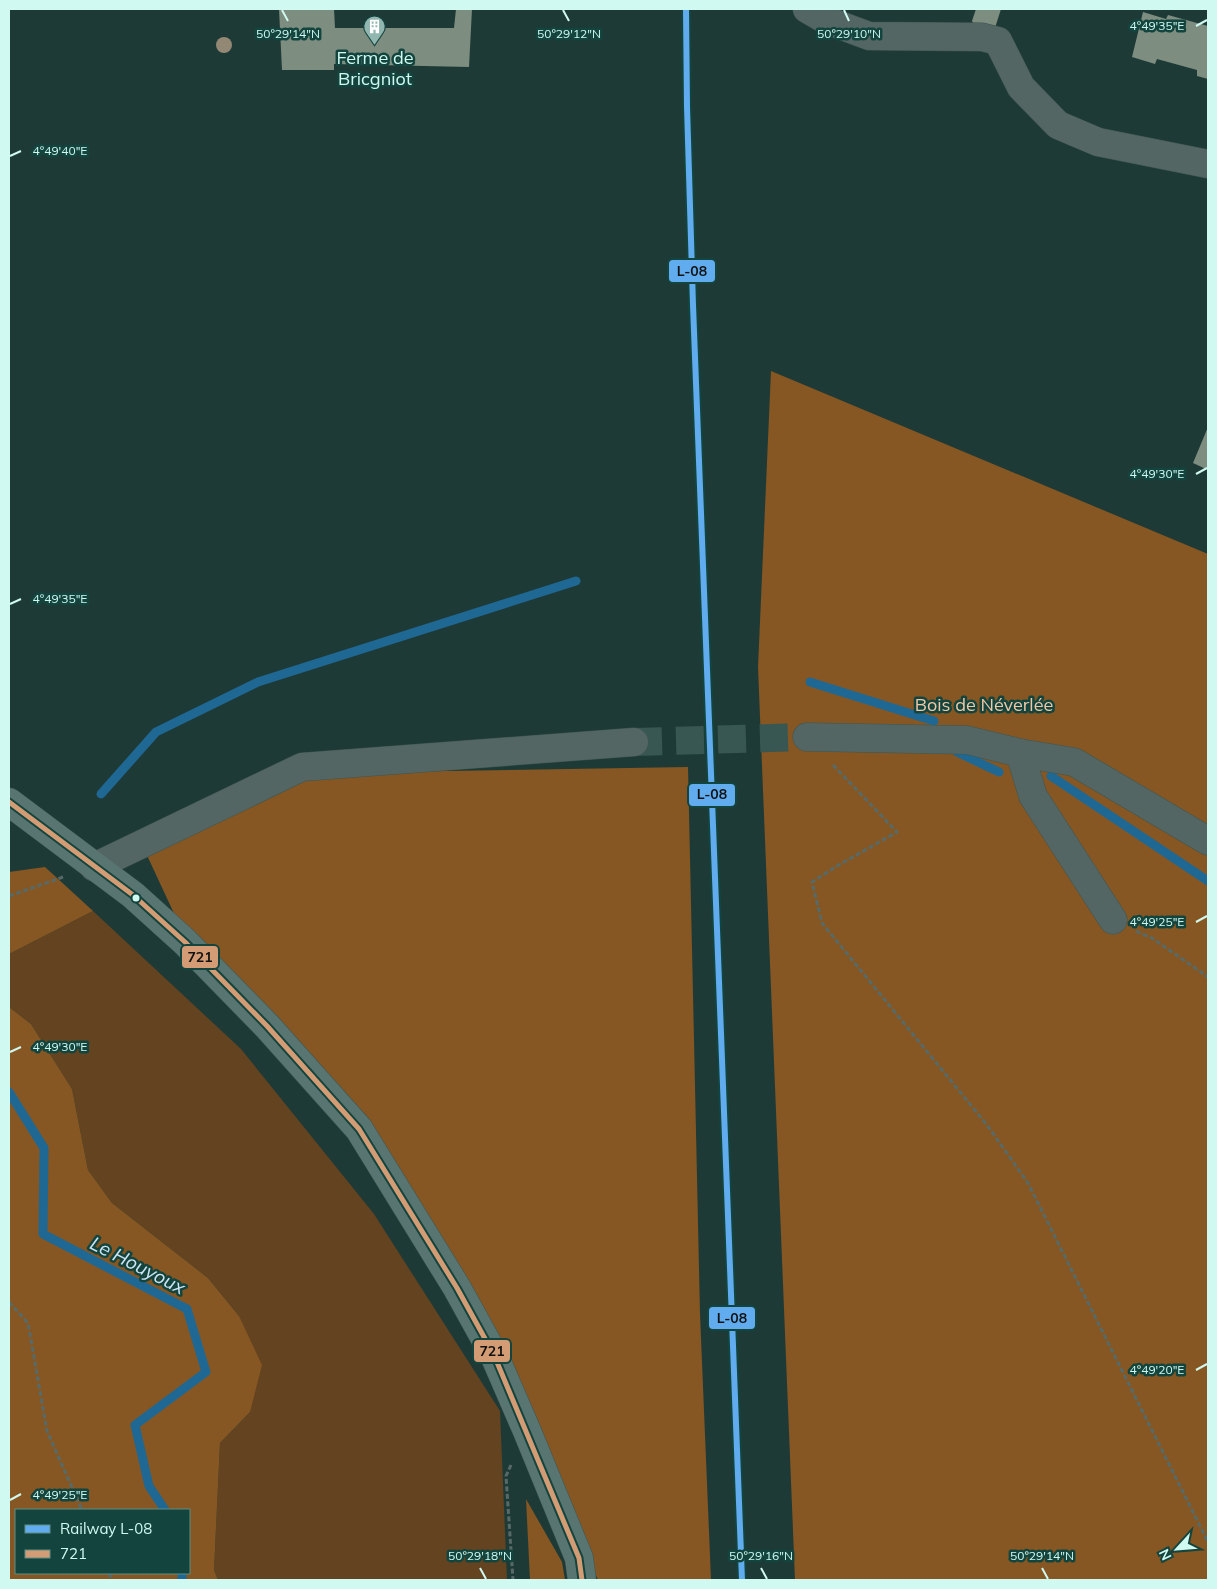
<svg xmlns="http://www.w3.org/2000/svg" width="1217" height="1589" font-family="Mulish,sans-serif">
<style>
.green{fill:#634320}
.forest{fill:#865723;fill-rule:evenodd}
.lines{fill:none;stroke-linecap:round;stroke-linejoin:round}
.stream{stroke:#206894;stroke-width:9}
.building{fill:#7d8d7f}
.minor-tunnel{stroke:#395752;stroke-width:28;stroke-dasharray:28 14;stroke-linecap:butt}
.minor-casing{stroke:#3d5652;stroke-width:29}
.major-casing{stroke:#3d5652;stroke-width:29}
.path{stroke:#576a67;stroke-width:3;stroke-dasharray:5 2.5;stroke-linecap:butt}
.minor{stroke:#536663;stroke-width:28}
.major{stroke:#597571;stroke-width:28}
.bus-1-casing{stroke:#13453e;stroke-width:9}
.bus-1{stroke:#d39c74;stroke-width:5}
.rail-1-casing{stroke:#13453e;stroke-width:10}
.rail-1{stroke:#60acee;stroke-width:6}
.tree{fill:#928874}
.ticks{fill:none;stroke:#cff9f1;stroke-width:2}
.bus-dot{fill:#cff9f1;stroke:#13453e;stroke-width:2}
.labels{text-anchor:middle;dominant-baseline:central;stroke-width:5;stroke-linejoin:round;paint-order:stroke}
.poi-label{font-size:18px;fill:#cff9f1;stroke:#13453e}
.park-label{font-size:18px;fill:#f1c8a6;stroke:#13453e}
.water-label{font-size:19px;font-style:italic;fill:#cfe4f5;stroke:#13453e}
.ticks-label{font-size:12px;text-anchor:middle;fill:#cff9f1;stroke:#13453e;stroke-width:5;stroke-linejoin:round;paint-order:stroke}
.line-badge{stroke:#13453e;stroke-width:2}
.pale-badge-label{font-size:14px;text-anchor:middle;font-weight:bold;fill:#111}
</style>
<rect width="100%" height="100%" fill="#1e3a36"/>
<polygon class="green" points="93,911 241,1049 374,1214 500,1411 507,1580 218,1580 214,1570 220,1443 250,1412 239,1316 208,1278 112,1203 88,1170 72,1089 31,1024 9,1007 9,954"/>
<g class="forest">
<polygon points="771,371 1208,554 1208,1580 795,1580 758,667"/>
<polygon points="688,767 700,1314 711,1580 598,1580 502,1351 368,1120 178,922 145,851 320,773"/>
<polygon points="45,867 93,911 9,954 9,872"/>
<path d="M9,1007L31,1024L72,1089L88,1170L112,1203L208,1278L239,1316L262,1365L250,1412L220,1443L214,1570L218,1580H9ZM189,1510V1573H16V1510Z"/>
<polygon points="526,1499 562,1562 565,1580 530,1580"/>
</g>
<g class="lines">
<g class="stream">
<polyline points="810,682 934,721"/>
<polyline points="957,752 999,772"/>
<polyline points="1051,776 1208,881"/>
<polyline points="101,794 156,732 258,682 576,581"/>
<polyline points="9,1092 44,1148 43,1234 187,1309 206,1372 135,1425 149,1486 165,1510"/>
<polyline points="182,1573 182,1580"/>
</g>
</g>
<g class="building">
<polygon points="279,9 334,9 335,28 454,28 456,9 472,9 469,67 334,64 334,70 282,70"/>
<polygon points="976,9 1001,9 995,28 976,28 972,21"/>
<polygon points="1143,12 1166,19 1168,15 1208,26 1208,79 1197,76 1197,70 1157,59 1155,64 1132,57"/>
<polygon points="1208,427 1208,470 1193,463"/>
</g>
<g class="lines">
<polyline class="minor-tunnel" points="634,742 807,737"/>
<defs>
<g id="minor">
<polyline points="807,9 826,20 869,36 982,37 998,41 1021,87 1058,125 1098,142 1208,164"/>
<polyline points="807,737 967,740 1020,753 1074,762 1208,841"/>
<polyline points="1020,753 1033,796 1113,920"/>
<polyline points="94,867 302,767 634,742"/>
</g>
<polyline id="major" points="9,802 133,895 185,942 267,1026 359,1129 457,1288 494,1355 527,1431 579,1558 582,1580"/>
</defs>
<use href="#minor" class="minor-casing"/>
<use href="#major" class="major-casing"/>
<g class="path">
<polyline points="833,765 897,832 837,866 812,882 822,923 987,1125 1028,1183 1208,1542"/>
<polyline points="9,896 63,877"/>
<polyline points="1136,931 1152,938 1208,977"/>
<polyline points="9,1302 28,1323 47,1431 82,1510"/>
<polyline points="511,1465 506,1476 513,1580"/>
<polyline points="109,1573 112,1580"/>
</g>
<use href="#minor" class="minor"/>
<use href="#major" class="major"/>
<defs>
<polyline id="bus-1" points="9,802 133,895 185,942 267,1026 359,1129 457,1288 494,1355 579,1558 582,1580"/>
</defs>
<use href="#bus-1" class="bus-1-casing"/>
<use href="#bus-1" class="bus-1"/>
<defs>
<polyline id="rail-1" points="686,9 687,107 693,305 742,1580"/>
</defs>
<use href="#rail-1" class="rail-1-casing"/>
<use href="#rail-1" class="rail-1"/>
</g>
<circle class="tree" cx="224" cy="45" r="8"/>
<path class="ticks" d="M282,10L288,21M563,10L569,21M844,10L849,21M1196,26L1207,20M10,156L21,151M1196,474L1207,468M10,604L21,599M1196,922L1207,916M10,1052L21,1047M1196,1370L1207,1364M10,1500L21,1494M480,1568L486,1579M761,1568L767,1579M1042,1568L1048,1579"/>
<defs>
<symbol id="building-pin" viewBox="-11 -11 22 30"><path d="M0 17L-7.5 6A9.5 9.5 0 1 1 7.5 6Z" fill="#91b6b0" stroke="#13453e"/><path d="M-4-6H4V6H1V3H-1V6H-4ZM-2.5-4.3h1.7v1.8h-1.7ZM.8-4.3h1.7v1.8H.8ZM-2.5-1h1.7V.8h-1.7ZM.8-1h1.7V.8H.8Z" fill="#fff"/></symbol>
</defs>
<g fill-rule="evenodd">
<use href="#building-pin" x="362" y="14" width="25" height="34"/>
</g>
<circle class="bus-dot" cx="136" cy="898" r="4.5"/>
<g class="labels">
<g class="poi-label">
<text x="375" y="57">Ferme de<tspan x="375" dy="21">Bricgniot</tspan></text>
</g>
<g class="park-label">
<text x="984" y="704">Bois de Néverlée</text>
</g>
<g class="water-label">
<text transform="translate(138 1265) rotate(27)">Le Houyoux</text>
</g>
</g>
<g class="ticks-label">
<text x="1157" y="30">4°49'35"E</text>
<text x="849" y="38">50°29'10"N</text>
<text x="288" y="38">50°29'14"N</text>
<text x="569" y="38">50°29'12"N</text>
<text x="60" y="155">4°49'40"E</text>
<text x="1157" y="478">4°49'30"E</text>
<text x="60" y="603">4°49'35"E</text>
<text x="1157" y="926">4°49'25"E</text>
<text x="60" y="1051">4°49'30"E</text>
<text x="1157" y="1374">4°49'20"E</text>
<text x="60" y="1499">4°49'25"E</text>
<text x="480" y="1560">50°29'18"N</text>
<text x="761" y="1560">50°29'16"N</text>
<text x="1042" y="1560">50°29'14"N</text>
</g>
<g class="line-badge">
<rect x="668" y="259" width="48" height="24" rx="5" fill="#60acee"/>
<rect x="688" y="783" width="48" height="24" rx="5" fill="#60acee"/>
<rect x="181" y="945" width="38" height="24" rx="5" fill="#d39c74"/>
<rect x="708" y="1306" width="48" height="24" rx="5" fill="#60acee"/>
<rect x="473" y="1339" width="38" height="24" rx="5" fill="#d39c74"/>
</g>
<g class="pale-badge-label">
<text x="692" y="276">L-08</text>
<text x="712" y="799">L-08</text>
<text x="200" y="962">721</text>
<text x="732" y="1323">L-08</text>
<text x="492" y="1356">721</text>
</g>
<rect width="1217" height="1589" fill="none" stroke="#cff9f1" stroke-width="20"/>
<rect x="15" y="1509" width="175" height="65" fill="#13453e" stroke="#5e8d86"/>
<rect x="25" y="1525" width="25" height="8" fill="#60acee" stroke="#5e8d86"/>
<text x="60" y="1534" font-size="15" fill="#cff9f1">Railway L-08</text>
<rect x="25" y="1550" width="25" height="8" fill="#d39c74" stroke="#5e8d86"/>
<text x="60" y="1559" font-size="15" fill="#cff9f1">721</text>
<g transform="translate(1177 1549) rotate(244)" stroke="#13453e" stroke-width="4" paint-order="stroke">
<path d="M0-4L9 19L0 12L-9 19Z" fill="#cff9f1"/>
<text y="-8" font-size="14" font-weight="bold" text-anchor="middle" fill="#cff9f1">N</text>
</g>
</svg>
